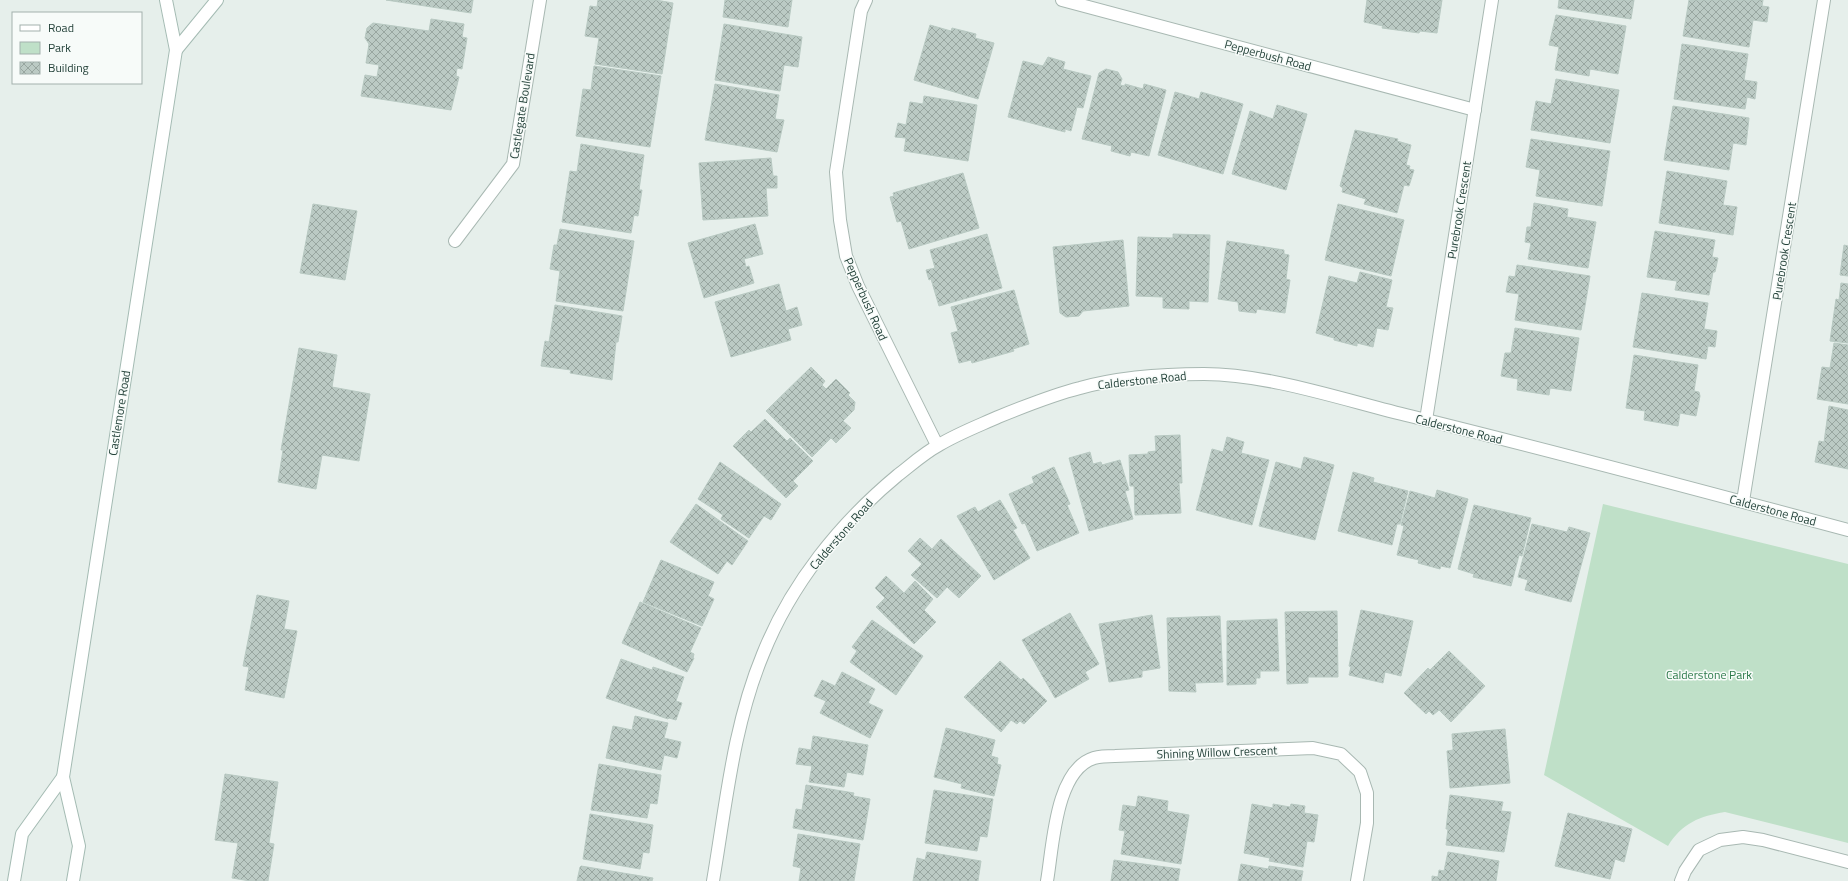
<svg xmlns="http://www.w3.org/2000/svg" width="1848" height="881" font-family="'Titillium Web',sans-serif">
<style>
.green{fill:#bfe0c8}
.building{fill:url(#building-cross-hatch);stroke:#b8c9c2}
.lines{fill:none;stroke-linecap:round;stroke-linejoin:round}
.minor-casing{stroke:#a8b8b2;stroke-width:14}
.secondary-casing{stroke:#a4bbb3;stroke-width:14}
.minor{stroke:#fff;stroke-width:12}
.secondary{stroke:#fff;stroke-width:12}
.labels{text-anchor:middle;dominant-baseline:central;stroke-width:3;stroke-linejoin:round;paint-order:stroke}
.street-label{font-size:12px;fill:#24423a;stroke:#f7fbf9}
.park-label{font-size:12px;fill:#2d7a4b;stroke:#f7fbf9}
</style>
<defs>
<pattern id="building-cross-hatch" width="8" height="8" patternUnits="userSpaceOnUse"><rect width="8" height="8" fill="#bbcac4"/><path d="M0 0l8 8M0 8l8-8" fill="none" stroke="#98a6a0"/></pattern>
</defs>
<rect width="100%" height="100%" fill="#e6efeb"/>
<path class="green" d="M1603,504L1848,564V843L1725,812C1700,816 1682,823 1668,846L1544,775Z"/>
<g class="building">
<polygon points="386,0 473,0 471,13"/>
<polygon points="598,0 656,0 673,3 662,74 595,64 599,38 585,36 590,6 597,7"/>
<polygon points="725,0 792,0 788,27 723,17"/>
<polygon points="1367,0 1442,0 1437,33 1420,31 1419,33 1382,28 1383,26 1364,22"/>
<polygon points="1559,0 1634,0 1631,19 1558,8"/>
<polygon points="1689,0 1763,0 1762,6 1769,7 1767,22 1753,20 1749,47 1683,36"/>
<polygon points="1556,15 1626,26 1618,74 1590,69 1589,76 1555,70 1559,47 1549,45"/>
<polygon points="431,19 464,24 462,37 467,38 462,69 457,68 456,76 459,77 451,110 361,96 365,75 377,77 379,65 366,63 369,44 365,38 367,28 373,23 429,31"/>
<polygon points="724,24 802,37 798,67 784,65 780,91 715,80"/>
<polygon points="930,25 951,31 952,28 976,34 975,38 994,43 978,99 914,80"/>
<polygon points="1682,44 1748,54 1744,80 1757,82 1755,99 1747,97 1745,109 1674,99"/>
<polygon points="1048,57 1065,62 1063,69 1091,76 1083,108 1077,107 1071,131 1065,129 1065,132 1008,117 1023,61 1043,66"/>
<polygon points="594,66 661,76 650,147 576,136 583,89 591,90"/>
<polygon points="1106,69 1118,72 1122,79 1120,85 1125,86 1125,84 1143,89 1144,84 1166,90 1149,156 1131,152 1130,156 1111,151 1112,146 1082,139 1099,73"/>
<polygon points="1556,79 1619,90 1610,143 1531,130 1536,101 1551,104"/>
<polygon points="715,84 779,95 775,119 784,120 777,152 705,140"/>
<polygon points="1175,92 1199,99 1201,92 1243,104 1223,174 1158,155"/>
<polygon points="924,96 977,105 968,161 904,151 906,138 895,137 898,123 906,125 910,102 923,104"/>
<polygon points="1277,105 1307,114 1286,190 1232,174 1250,111 1273,119"/>
<polygon points="1673,106 1749,118 1746,145 1733,143 1729,170 1664,160"/>
<polygon points="1355,130 1398,139 1397,141 1411,145 1406,165 1410,166 1409,169 1414,170 1409,186 1404,185 1397,213 1364,204 1366,199 1342,192 1343,188 1340,186"/>
<polygon points="1531,139 1610,151 1602,206 1536,196 1540,170 1526,167"/>
<polygon points="581,144 644,155 639,190 642,190 638,216 634,215 631,233 562,222 570,171 577,172"/>
<polygon points="771,158 773,176 777,176 777,188 766,188 768,216 703,220 699,163"/>
<polygon points="1667,171 1727,181 1723,205 1737,207 1733,235 1659,223"/>
<polygon points="963,173 979,228 909,249 901,221 897,222 890,197 894,196 893,193"/>
<polygon points="1534,203 1568,209 1567,217 1596,222 1588,268 1528,259 1531,243 1525,242 1527,227 1531,227"/>
<polygon points="313,204 357,211 345,280 300,273"/>
<polygon points="1338,204 1404,220 1391,276 1325,260"/>
<polygon points="755,224 763,254 744,259 746,267 749,266 754,283 704,298 688,243"/>
<polygon points="560,229 634,241 623,311 556,301 560,271 550,269 554,245 557,245"/>
<polygon points="1655,231 1715,240 1712,257 1718,258 1715,272 1713,272 1709,295 1675,290 1677,281 1647,277"/>
<polygon points="987,234 1002,288 939,306 931,279 929,280 926,270 935,268 930,250"/>
<polygon points="1173,234 1210,235 1208,302 1189,301 1189,309 1163,308 1163,297 1136,296 1138,237 1173,238"/>
<polygon points="1123,240 1129,306 1083,311 1079,316 1066,317 1060,313 1053,247"/>
<polygon points="1227,241 1284,250 1284,254 1289,255 1286,279 1290,280 1285,313 1257,309 1256,313 1239,311 1238,302 1218,299"/>
<polygon points="1844,245 1848,246 1848,276 1840,275"/>
<polygon points="1517,265 1590,276 1581,330 1515,320 1519,294 1506,292 1509,276 1515,277"/>
<polygon points="1360,272 1392,280 1386,307 1393,308 1388,330 1377,328 1373,347 1357,343 1357,346 1334,340 1334,338 1316,333 1329,276 1357,283"/>
<polygon points="1841,283 1848,284 1848,343 1830,341 1836,299 1839,300"/>
<polygon points="779,284 786,311 797,307 802,325 788,329 791,340 731,357 715,302"/>
<polygon points="1014,290 1029,344 1013,349 1014,351 972,363 971,360 959,363 951,333 958,331 951,307"/>
<polygon points="1642,293 1708,303 1704,329 1717,331 1715,347 1708,346 1706,359 1633,347"/>
<polygon points="555,305 622,316 618,342 616,342 612,380 570,373 571,370 541,366 545,341 549,342"/>
<polygon points="1515,328 1579,338 1571,391 1550,388 1549,395 1517,390 1518,379 1501,376 1505,353 1511,353"/>
<polygon points="1834,343 1848,345 1848,404 1817,399 1822,367 1830,368"/>
<polygon points="299,348 337,355 332,387 370,394 359,461 322,455 316,489 278,482 283,450 281,450"/>
<polygon points="1634,355 1698,365 1694,391 1699,392 1700,396 1696,416 1680,413 1678,426 1644,420 1645,411 1626,408"/>
<polygon points="811,367 825,381 822,385 826,389 836,379 850,393 848,395 855,402 854,410 843,421 851,428 836,443 831,438 812,457 766,411"/>
<polygon points="1829,406 1848,410 1848,469 1815,462 1819,441 1824,442"/>
<polygon points="765,419 787,441 790,438 813,461 793,481 798,486 786,498 733,446 749,430 751,432"/>
<polygon points="1180,435 1182,483 1179,483 1181,513 1135,515 1134,486 1130,486 1129,455 1148,454 1148,452 1156,451 1155,436"/>
<polygon points="1227,437 1244,442 1241,453 1269,460 1252,525 1196,510 1212,449 1223,452"/>
<polygon points="1090,452 1093,464 1101,462 1102,465 1120,460 1129,490 1125,491 1133,519 1089,531 1069,458"/>
<polygon points="1304,457 1334,465 1315,540 1259,526 1276,462 1301,469"/>
<polygon points="720,462 781,504 771,520 764,516 749,538 721,519 723,515 698,499"/>
<polygon points="1054,467 1070,504 1067,505 1079,533 1037,551 1025,523 1022,524 1009,494 1034,483 1032,477"/>
<polygon points="1353,472 1374,478 1373,482 1408,491 1400,524 1397,524 1392,545 1338,531"/>
<polygon points="1437,490 1468,499 1450,568 1441,566 1440,569 1418,563 1419,560 1397,555 1404,526 1401,525 1410,491 1435,498"/>
<polygon points="1000,500 1017,528 1013,530 1030,558 994,580 957,516 975,507 978,512"/>
<polygon points="696,504 748,541 732,565 727,561 718,574 670,542"/>
<polygon points="1474,505 1531,518 1522,556 1519,555 1511,586 1473,577 1474,574 1458,569"/>
<polygon points="1532,524 1567,532 1569,527 1590,533 1571,602 1525,590 1528,580 1518,577"/>
<polygon points="920,538 932,549 941,539 981,576 959,598 947,587 937,598 911,575 922,564 908,551"/>
<polygon points="661,560 714,582 708,596 714,599 702,626 643,602"/>
<polygon points="886,576 904,593 915,581 933,599 924,610 936,622 914,644 876,607 885,598 875,588"/>
<polygon points="257,595 289,601 284,629 297,631 284,698 245,690 249,667 243,666"/>
<polygon points="640,602 701,628 690,652 694,654 693,658 694,658 687,672 622,643"/>
<polygon points="1361,610 1413,621 1401,676 1385,672 1383,683 1349,675 1351,667 1349,666"/>
<polygon points="1337,611 1338,677 1308,677 1308,683 1287,684 1285,612"/>
<polygon points="1070,613 1099,664 1085,672 1089,679 1055,698 1022,640"/>
<polygon points="1152,615 1160,668 1142,671 1142,677 1109,682 1099,624"/>
<polygon points="1220,616 1223,682 1195,683 1196,692 1169,691 1167,618"/>
<polygon points="1277,619 1279,671 1260,671 1260,678 1256,678 1256,684 1227,685 1227,621"/>
<polygon points="872,620 923,656 896,695 850,662 857,651 852,647"/>
<polygon points="1449,651 1485,686 1451,722 1439,710 1433,715 1429,711 1426,714 1404,693 1428,668 1430,670"/>
<polygon points="621,659 652,670 653,667 684,677 676,701 682,703 676,720 669,718 668,719 606,698"/>
<polygon points="1000,661 1021,680 1023,678 1047,701 1024,724 1020,721 1017,724 1011,720 1001,732 964,697"/>
<polygon points="842,672 875,689 868,703 883,710 870,738 820,713 826,701 814,696 822,680 835,686"/>
<polygon points="635,716 668,723 664,738 681,742 677,758 664,755 661,770 606,758 613,726 632,730"/>
<polygon points="946,728 995,740 991,756 998,758 997,764 1001,765 994,796 961,788 962,784 934,777"/>
<polygon points="1505,729 1510,783 1450,788 1447,751 1453,750 1453,748 1452,734"/>
<polygon points="813,736 868,745 863,775 847,772 844,787 809,782 812,766 796,764 799,748 811,750"/>
<polygon points="599,764 661,775 657,804 650,803 647,818 591,810"/>
<polygon points="225,774 278,782 269,843 274,844 268,881 250,881 232,878 238,843 215,840"/>
<polygon points="806,785 854,793 853,796 870,799 863,840 793,828 796,809 802,810"/>
<polygon points="934,790 993,799 987,837 980,836 977,851 925,843"/>
<polygon points="1450,795 1503,802 1501,811 1511,812 1504,852 1446,845 1448,829 1446,829"/>
<polygon points="1138,796 1168,801 1167,811 1189,815 1181,864 1121,854 1125,831 1119,830 1123,805 1136,807"/>
<polygon points="1252,804 1273,808 1273,804 1290,807 1291,804 1305,806 1304,813 1318,815 1314,842 1307,841 1303,867 1269,861 1270,858 1244,853"/>
<polygon points="1568,813 1632,829 1624,862 1615,859 1610,879 1555,866"/>
<polygon points="590,814 653,825 649,853 643,852 640,869 583,859"/>
<polygon points="798,834 860,844 854,881 799,881 801,868 793,866"/>
<polygon points="927,852 981,861 978,881 913,881 917,858 925,860"/>
<polygon points="1448,852 1499,861 1496,881 1432,881 1432,876 1438,877 1439,870 1444,871"/>
<polygon points="1114,860 1180,869 1178,881 1111,881"/>
<polygon points="1241,864 1268,869 1269,866 1303,871 1301,881 1238,881"/>
<polygon points="581,866 653,878 652,881 577,881 580,867"/>
</g>
<g class="lines">
<defs>
<g id="minor">
<polyline points="866,0 861,11 836,172 840,220 846,256 858,286 937,445"/>
<polyline points="1062,0 1475,110"/>
<polyline points="455,241 513,164 540,0"/>
<polyline points="1426,420 1492,0"/>
<polyline points="1743,501 1824,0"/>
<path d="M713,881C726,805 733,726 763,654C791,584 840,523 898,475C911,465 924,453 939,445C957,434 978,426 998,417C1025,406 1052,395 1080,388C1119,377 1164,374 1204,374C1269,374 1347,401 1410,416C1557,452 1703,491 1848,530"/>
<path d="M1047,881C1053,847 1055,770 1094,758C1101,756 1109,756 1115,756L1313,748L1341,754L1360,772L1367,793V823L1357,881"/>
<polyline points="1681,881 1685,871 1699,850 1720,840 1743,837 1763,840 1848,862"/>
</g>
<g id="secondary">
<polyline points="176,50 217,0"/>
<polyline points="14,881 22,834 63,777"/>
<polyline points="73,881 79,846 63,777 176,50 166,0"/>
</g>
</defs>
<use href="#minor" class="minor-casing"/>
<use href="#secondary" class="secondary-casing"/>
<use href="#minor" class="minor"/>
<use href="#secondary" class="secondary"/>
</g>
<g class="labels">
<g class="street-label">
<text transform="translate(1268 55) rotate(15)">Pepperbush Road</text>
<text transform="translate(522 106) rotate(-81)">Castlegate Boulevard</text>
<text transform="translate(1459 210) rotate(-81)">Purebrook Crescent</text>
<text transform="translate(1784 251) rotate(-81)">Purebrook Crescent</text>
<text transform="translate(866 299) rotate(66)">Pepperbush Road</text>
<text transform="translate(1142 380) rotate(-6)">Calderstone Road</text>
<text transform="translate(119 413) rotate(-81)">Castlemore Road</text>
<text transform="translate(1459 429) rotate(14)">Calderstone Road</text>
<text transform="translate(1773 510) rotate(15)">Calderstone Road</text>
<text transform="translate(841 534) rotate(-49)">Calderstone Road</text>
<text transform="translate(1217 752) rotate(-2)">Shining Willow Crescent</text>
</g>
<g class="park-label">
<text x="1709" y="674">Calderstone Park</text>
</g>
</g>
<rect x="12" y="12" width="130" height="72" fill="#f7fbf9" stroke="#a3b1ad"/>
<rect x="20" y="25" width="20" height="6" fill="#ffffff" stroke="#a3b1ad"/>
<text x="48" y="32" font-size="12" fill="#24423a">Road</text>
<rect x="20" y="42" width="20" height="12" fill="#bfe0c8" stroke="#a3b1ad"/>
<text x="48" y="52" font-size="12" fill="#24423a">Park</text>
<rect x="20" y="62" width="20" height="12" fill="url(#building-cross-hatch)" stroke="#a3b1ad"/>
<text x="48" y="72" font-size="12" fill="#24423a">Building</text>
</svg>
